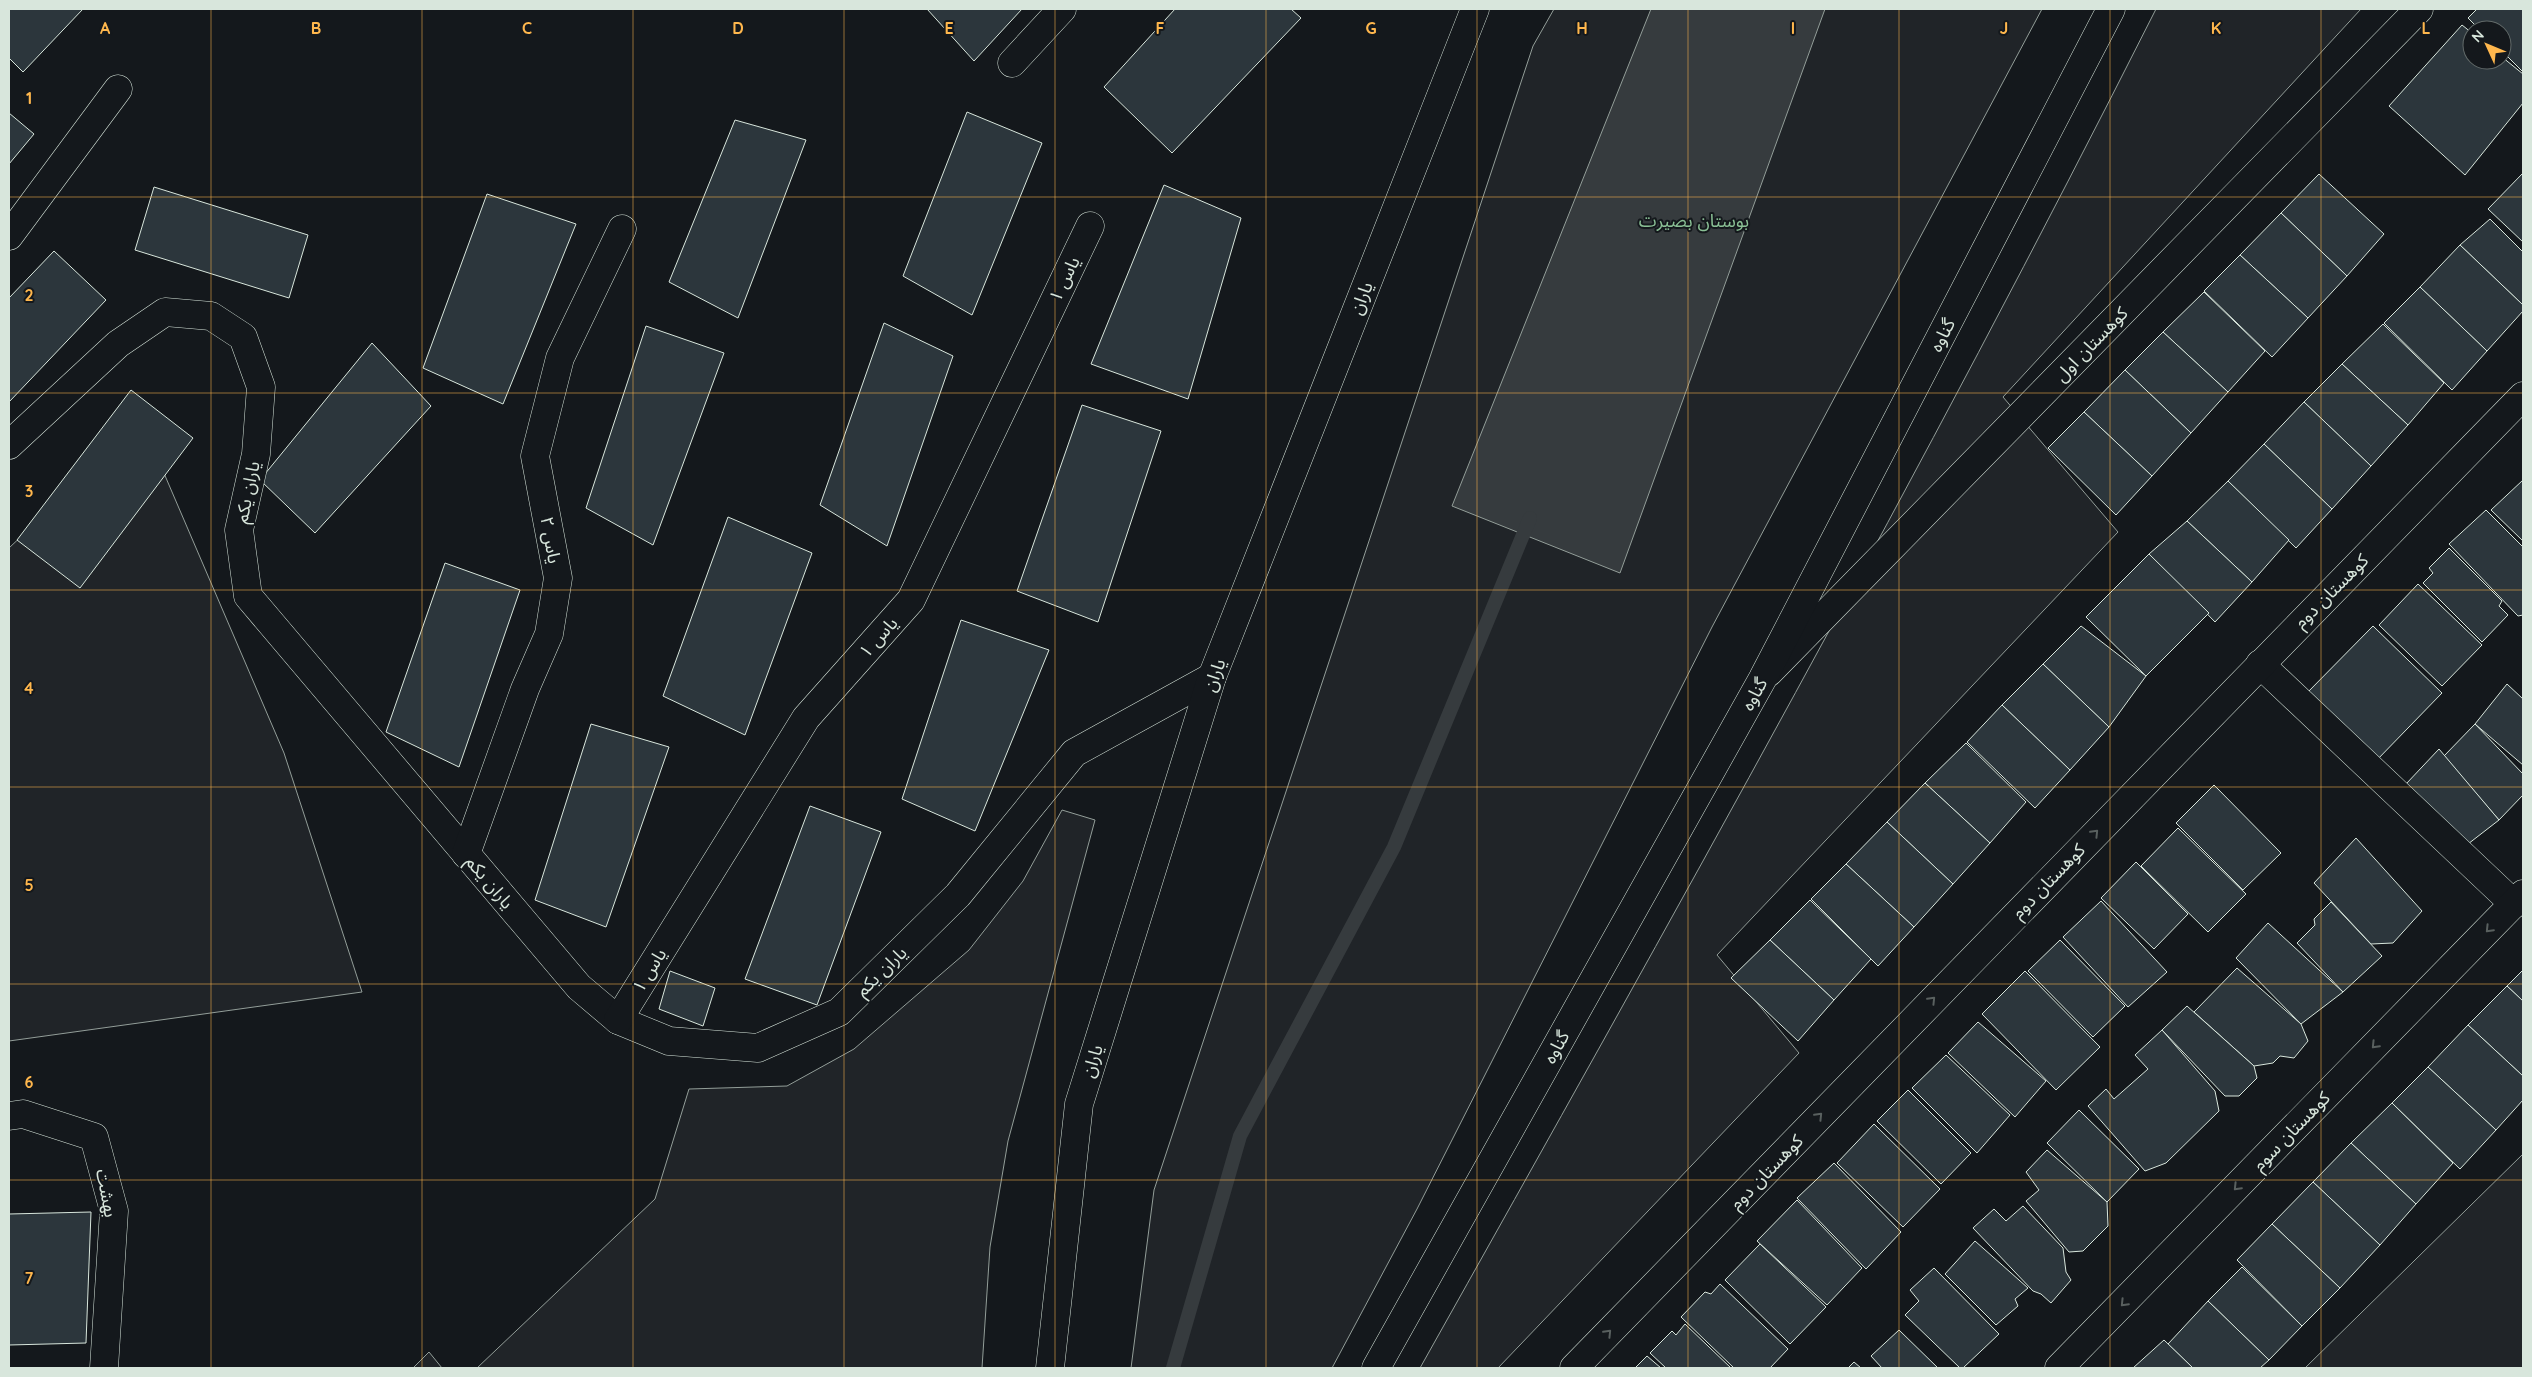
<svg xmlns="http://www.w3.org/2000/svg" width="2532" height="1377" font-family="Quicksand,'Noto Sans Arabic',sans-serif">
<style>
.green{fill:#202428;stroke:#939e99}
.water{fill:#363b3e;stroke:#939e99}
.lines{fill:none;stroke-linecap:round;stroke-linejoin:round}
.stream{stroke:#363b3e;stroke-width:14}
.building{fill:#2c363c;stroke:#d8e6dc}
.minor-casing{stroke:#d8e6dc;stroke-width:29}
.major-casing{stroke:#d8e6dc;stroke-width:29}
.minor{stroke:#14181c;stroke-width:28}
.major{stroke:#14181c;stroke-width:28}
.oneway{stroke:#59605f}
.grid{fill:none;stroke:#ffb74d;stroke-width:1;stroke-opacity:0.55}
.labels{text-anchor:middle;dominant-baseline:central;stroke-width:4;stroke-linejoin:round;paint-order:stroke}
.park-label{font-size:18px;fill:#8ac095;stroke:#14181c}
.street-label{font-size:18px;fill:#d8e6dc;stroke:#14181c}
.grid-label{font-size:16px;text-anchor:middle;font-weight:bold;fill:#ffb74d;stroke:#14181c;stroke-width:4;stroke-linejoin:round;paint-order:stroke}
</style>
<rect width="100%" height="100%" fill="#14181c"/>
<g class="green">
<polygon points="1554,9 2042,9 1712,627 1417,1209 1332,1368 1131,1368 1154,1190 1533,46"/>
<path d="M2156,9H2361L2003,397L2118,532L1717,955L1799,1053L1498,1368H1420C1672,919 1924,469 2156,9Z"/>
<polygon points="142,422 284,753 362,992 9,1041 9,548"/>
<polygon points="1062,810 1095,820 1008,1141 990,1247 982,1368 477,1368 655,1199 689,1089 787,1086 854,1049 969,950 1023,881"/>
<polygon points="2523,1154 2523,1368 2305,1368"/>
<polygon points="429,1352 442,1368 413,1368"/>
</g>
<polygon class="water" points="1651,9 1825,9 1620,573 1452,506"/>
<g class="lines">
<polyline class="stream" points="1173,1368 1240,1136 1394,847 1530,518"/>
</g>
<g class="building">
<polygon points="9,9 83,9 23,72 9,58"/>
<polygon points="927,9 1022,9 974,61"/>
<polygon points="1175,9 1291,9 1301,18 1172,153 1104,87"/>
<polygon points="2477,9 2523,9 2523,72 2502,51 2502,30 2480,30 2468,18"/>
<polygon points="2462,25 2472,33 2472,60 2502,60 2502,57 2523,74 2523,103 2465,175 2389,106"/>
<polygon points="967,112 1042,143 972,315 903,276"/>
<polygon points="9,113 34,134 9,164"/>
<polygon points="735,120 806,140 738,318 669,282"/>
<polygon points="2523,173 2523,242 2488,209"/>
<polygon points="2319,174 2384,234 2347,276 2281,213"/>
<polygon points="1164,185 1241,218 1188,399 1091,364"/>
<polygon points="154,187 308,235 289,298 135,250"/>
<polygon points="487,194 576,224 503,404 423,368"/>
<polygon points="2281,213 2347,276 2308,318 2240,255"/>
<polygon points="2490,219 2523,252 2523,305 2460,245"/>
<polygon points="2460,245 2523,305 2523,311 2487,351 2420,287"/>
<polygon points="54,251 106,300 9,402 9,298"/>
<polygon points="2240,255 2308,318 2272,357 2204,291"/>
<polygon points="2420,287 2487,351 2452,390 2384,323"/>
<polygon points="2204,292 2265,351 2228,392 2163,332"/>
<polygon points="884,323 953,356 887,546 820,505"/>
<polygon points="2383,324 2444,383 2408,425 2342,364"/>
<polygon points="646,326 724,353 653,545 586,508"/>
<polygon points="2163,332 2228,392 2191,433 2125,370"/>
<polygon points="372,343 431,406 315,533 260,480"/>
<polygon points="2342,364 2408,425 2371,466 2304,402"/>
<polygon points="2125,370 2191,433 2152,476 2084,412"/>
<polygon points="131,390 193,438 80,588 17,540"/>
<polygon points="2304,402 2371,466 2332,509 2264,444"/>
<polygon points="1082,405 1161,431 1098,622 1017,591"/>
<polygon points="2084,412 2152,476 2116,515 2048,448"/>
<polygon points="2264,444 2332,509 2296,548 2228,481"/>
<polygon points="2523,480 2523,541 2491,510"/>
<polygon points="2228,481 2289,540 2252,582 2187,521"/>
<polygon points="2486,510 2523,547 2523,615 2518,616 2449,544"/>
<polygon points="728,517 812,553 745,735 663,696"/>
<polygon points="2187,521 2252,582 2215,622 2149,554"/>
<polygon points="2449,548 2502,601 2499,606 2508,615 2482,642 2423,583 2433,573 2429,568"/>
<polygon points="2149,554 2209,613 2146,676 2086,617"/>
<polygon points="445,563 520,590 459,767 386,732"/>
<polygon points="2418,584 2482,645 2442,686 2379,625"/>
<polygon points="961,620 1049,650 975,831 902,799"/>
<polygon points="2081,626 2146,676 2109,727 2043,664"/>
<polygon points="2373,626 2442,693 2374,763 2305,695"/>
<polygon points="2043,664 2109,727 2070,770 2002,705"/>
<polygon points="2507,684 2523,699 2523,765 2475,724"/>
<polygon points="2002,705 2070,770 2035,808 1967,742"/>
<polygon points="591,724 669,747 606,927 535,900"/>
<polygon points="2475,724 2523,774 2523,795 2499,820 2444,756"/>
<polygon points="1966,743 2026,802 1990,843 1925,783"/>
<polygon points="2439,749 2499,820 2468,844 2406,784"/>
<polygon points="1925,783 1990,843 1953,884 1887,822"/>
<polygon points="2214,785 2281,853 2243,890 2176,823"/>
<polygon points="810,806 881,832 817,1005 745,979"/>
<polygon points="1887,822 1953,884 1914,927 1846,864"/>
<polygon points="2178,828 2246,894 2208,932 2141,866"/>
<polygon points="2356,838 2422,911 2393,943 2371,944 2314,883"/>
<polygon points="2136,862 2188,914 2154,949 2101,898"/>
<polygon points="1846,864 1914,927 1878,966 1811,899"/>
<polygon points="1810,900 1871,959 1834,1000 1770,940"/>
<polygon points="2101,901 2167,972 2128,1007 2063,937"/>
<polygon points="2331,902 2382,956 2343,992 2297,943 2315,925 2314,919"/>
<polygon points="2268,923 2343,992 2301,1024 2236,958"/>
<polygon points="1770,940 1834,1000 1798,1041 1731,978"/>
<polygon points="2060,940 2125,1006 2093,1037 2028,971"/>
<polygon points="2237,968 2301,1024 2308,1041 2294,1058 2280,1056 2273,1063 2254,1066 2194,1012"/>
<polygon points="2523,970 2523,1001 2507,986"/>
<polygon points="670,971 715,988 703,1026 659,1009"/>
<polygon points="2025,971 2100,1047 2056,1090 1982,1014"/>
<polygon points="2507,986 2523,1001 2523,1076 2468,1025"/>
<polygon points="2187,1006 2254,1066 2257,1078 2239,1096 2225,1096 2162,1030"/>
<polygon points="1978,1022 2046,1081 2015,1117 1948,1053"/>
<polygon points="2468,1025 2523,1076 2523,1100 2496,1130 2428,1067"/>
<polygon points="2162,1030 2215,1091 2219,1111 2166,1163 2145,1171 2088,1106 2106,1089 2114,1099 2148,1069 2135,1055"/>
<polygon points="1946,1055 2010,1115 1977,1153 1912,1088"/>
<polygon points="2428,1067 2496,1130 2460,1169 2392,1103"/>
<polygon points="1908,1090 1971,1153 1941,1184 1877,1121"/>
<polygon points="2392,1103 2453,1163 2416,1204 2351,1143"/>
<polygon points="2079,1110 2139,1169 2107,1202 2047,1143"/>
<polygon points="1874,1124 1940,1189 1903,1227 1837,1163"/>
<polygon points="2351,1143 2416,1204 2380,1245 2313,1182"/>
<polygon points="2047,1150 2107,1202 2108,1226 2083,1251 2069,1252 2026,1201 2039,1190 2026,1172"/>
<polygon points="1834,1163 1901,1232 1866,1269 1797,1198"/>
<polygon points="2313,1182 2380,1245 2340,1288 2272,1224"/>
<polygon points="1797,1200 1862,1268 1827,1305 1757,1241"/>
<polygon points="2023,1206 2063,1248 2066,1272 2071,1280 2051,1303 2041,1294 2033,1291 1973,1228 1994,1209 2006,1221"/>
<polygon points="91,1212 86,1343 9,1345 9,1214"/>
<polygon points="2272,1224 2340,1288 2302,1326 2237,1260"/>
<polygon points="1975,1241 2028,1288 2015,1299 2018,1306 1996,1325 1945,1274"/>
<polygon points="1760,1244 1826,1307 1790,1344 1725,1280"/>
<polygon points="2242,1267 2302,1326 2269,1360 2208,1301"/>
<polygon points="1934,1268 1999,1334 1963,1368 1960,1368 1905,1315 1919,1301 1910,1290"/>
<polygon points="1720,1284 1788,1349 1770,1368 1734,1368 1681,1317 1705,1292 1711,1294"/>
<polygon points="2208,1301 2269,1360 2260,1368 2193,1368 2168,1344"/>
<polygon points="1685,1324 1731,1368 1666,1368 1650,1353 1672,1331 1676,1335"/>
<polygon points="1899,1330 1938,1368 1882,1368 1871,1356"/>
<polygon points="2164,1340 2193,1368 2133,1368"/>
<polygon points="1647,1356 1661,1368 1635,1368"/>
<polygon points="1854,1362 1861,1368 1848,1368"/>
</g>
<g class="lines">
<defs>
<g id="minor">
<polyline points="1012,63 1062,9"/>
<polyline points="9,236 118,89"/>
<polyline points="9,445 118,344 165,312 211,316 243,337 261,387 256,454 239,530 248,596 579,987 618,1020 669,1041 758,1048 839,1012 958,895 1074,753 1212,677"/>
<polyline points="2260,664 2514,904"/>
<polyline points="1769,672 2419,9"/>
<polyline points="466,854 525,689 549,634 558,578 535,456 560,358 622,229"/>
<polyline points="618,1020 806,718 911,600 1090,226"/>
<polyline points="9,1116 23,1114 94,1137 114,1211 104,1368"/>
<polyline points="1050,1368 1079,1104 1212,677 1475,9"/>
<polyline points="1574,1368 2523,396"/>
<polyline points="2059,1368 2523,894"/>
</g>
<polyline id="major" points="1376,1368 1763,678 2111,9"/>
</defs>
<use href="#minor" class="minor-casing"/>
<use href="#major" class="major-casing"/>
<use href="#minor" class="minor"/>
<use href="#major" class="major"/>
</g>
<defs><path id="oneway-chevron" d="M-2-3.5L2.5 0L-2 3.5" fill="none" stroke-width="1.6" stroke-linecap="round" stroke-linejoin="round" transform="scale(1.25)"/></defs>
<g class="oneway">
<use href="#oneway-chevron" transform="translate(2095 833) rotate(-46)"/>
<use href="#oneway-chevron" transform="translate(2489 929) rotate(134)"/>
<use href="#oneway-chevron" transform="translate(1932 1000) rotate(-46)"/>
<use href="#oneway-chevron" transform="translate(2375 1045) rotate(134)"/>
<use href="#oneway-chevron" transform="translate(1819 1116) rotate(-46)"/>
<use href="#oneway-chevron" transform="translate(2237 1187) rotate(134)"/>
<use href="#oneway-chevron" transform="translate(2124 1303) rotate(134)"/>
<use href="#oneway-chevron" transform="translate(1608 1333) rotate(-46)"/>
</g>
<path class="grid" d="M211,9V1368M422,9V1368M633,9V1368M844,9V1368M1055,9V1368M1266,9V1368M1477,9V1368M1688,9V1368M1899,9V1368M2110,9V1368M2321,9V1368M9,197H2523M9,393H2523M9,590H2523M9,787H2523M9,984H2523M9,1180H2523"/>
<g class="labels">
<g class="park-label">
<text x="1694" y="220">بوستان بصیرت</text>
</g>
<g class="street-label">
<text transform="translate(1064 279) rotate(-64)">یاس ۱</text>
<text transform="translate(1361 298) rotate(-69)">یاران</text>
<text transform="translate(1942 335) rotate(-63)">گناوه</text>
<text transform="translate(2091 344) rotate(-46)">کوهستان اول</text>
<text transform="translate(247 492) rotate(-78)">یاران یکم</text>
<text transform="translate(551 540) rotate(80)">یاس ۲</text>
<text transform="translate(2331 591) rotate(-45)">کوهستان دوم</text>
<text transform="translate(878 637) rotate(-48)">یاس ۱</text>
<text transform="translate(1214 675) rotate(-70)">یاران</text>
<text transform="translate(1754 694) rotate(-61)">گناوه</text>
<text transform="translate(2048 881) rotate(-46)">کوهستان دوم</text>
<text transform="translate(490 882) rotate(50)">یاران یکم</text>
<text transform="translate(649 970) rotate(-58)">یاس ۱</text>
<text transform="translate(881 971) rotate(-44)">یاران یکم</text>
<text transform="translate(1556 1047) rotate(-61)">گناوه</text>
<text transform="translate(1092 1061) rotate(-73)">یاران</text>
<text transform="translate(2291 1131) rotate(-46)">کوهستان سوم</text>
<text transform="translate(1766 1172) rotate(-46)">کوهستان دوم</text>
<text transform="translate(107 1193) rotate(79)">بهشت</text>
</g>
</g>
<g class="grid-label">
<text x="105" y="34">A</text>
<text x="316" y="34">B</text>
<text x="527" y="34">C</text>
<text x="738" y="34">D</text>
<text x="949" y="34">E</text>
<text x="1160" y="34">F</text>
<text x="1371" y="34">G</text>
<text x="1582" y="34">H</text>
<text x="1793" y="34">I</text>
<text x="2004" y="34">J</text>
<text x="2216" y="34">K</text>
<text x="2426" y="34">L</text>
<text x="29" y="104">1</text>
<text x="29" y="301">2</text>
<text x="29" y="497">3</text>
<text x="29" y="694">4</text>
<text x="29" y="891">5</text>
<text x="29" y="1088">6</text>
<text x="29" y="1284">7</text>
</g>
<rect width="2532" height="1377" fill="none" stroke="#d8e6dc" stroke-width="20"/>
<g transform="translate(2487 45) rotate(314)"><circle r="24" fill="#14181c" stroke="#626a69"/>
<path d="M0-4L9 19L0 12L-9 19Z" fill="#ffb74d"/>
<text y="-8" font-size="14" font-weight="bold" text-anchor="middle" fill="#d8e6dc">N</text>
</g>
</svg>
